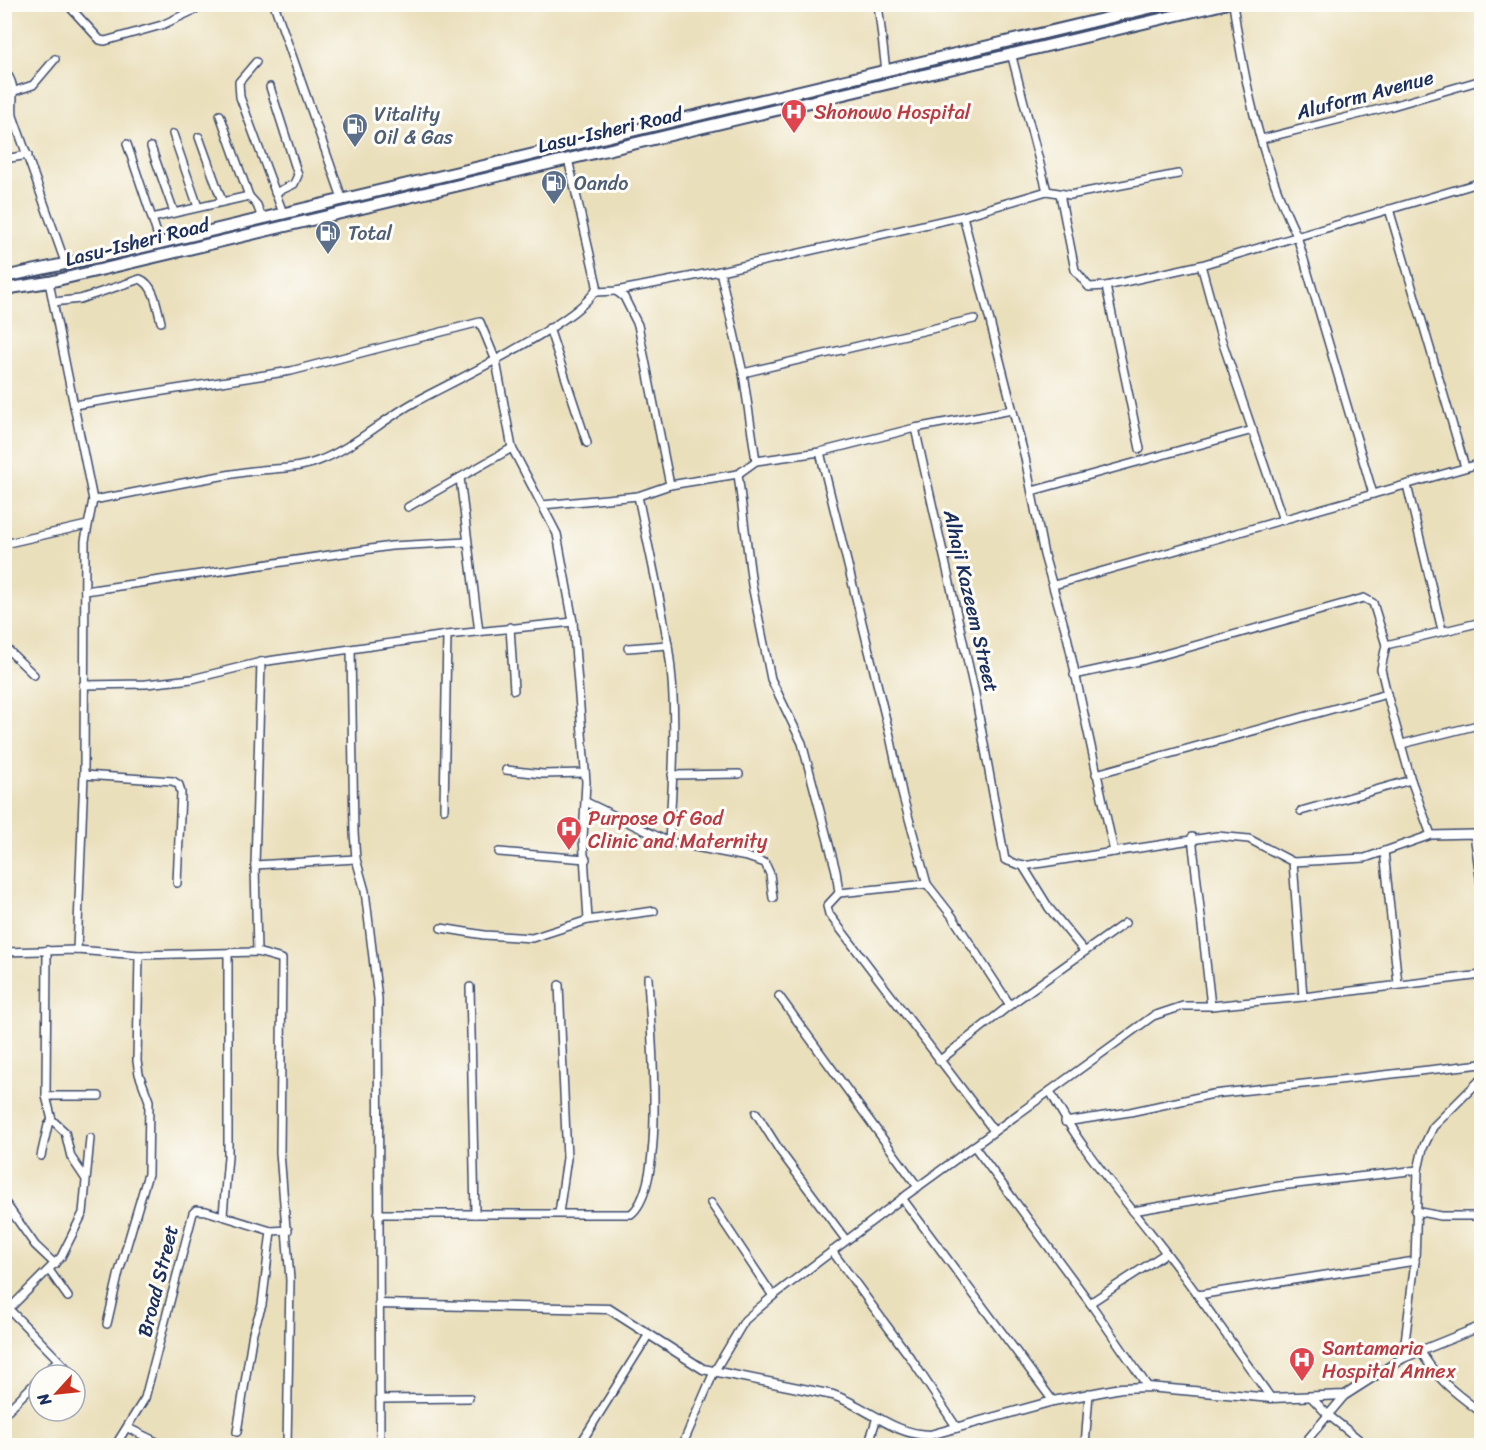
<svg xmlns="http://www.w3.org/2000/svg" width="1486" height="1450" font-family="Sriracha,sans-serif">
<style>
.built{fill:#d8d7f8}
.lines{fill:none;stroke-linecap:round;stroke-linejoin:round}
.minor-casing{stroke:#3a496c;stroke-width:10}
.tertiary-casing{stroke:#3a496c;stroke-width:11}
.primary-casing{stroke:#3a496c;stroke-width:14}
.minor{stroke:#fff;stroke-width:7}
.tertiary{stroke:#fff;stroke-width:8}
.primary{stroke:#fff;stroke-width:10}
.labels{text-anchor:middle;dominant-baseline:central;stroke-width:6;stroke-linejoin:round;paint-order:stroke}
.street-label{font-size:20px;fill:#1b2f5e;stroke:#fdfcf7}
.health-label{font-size:20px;fill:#be3a42;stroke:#fdfcf7;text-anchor:start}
.service-label{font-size:20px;fill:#4e5e75;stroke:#fdfcf7;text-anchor:start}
</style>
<rect width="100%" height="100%" fill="#fdfcf7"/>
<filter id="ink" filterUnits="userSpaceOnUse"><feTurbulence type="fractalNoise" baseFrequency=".0167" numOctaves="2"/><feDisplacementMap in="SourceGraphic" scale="12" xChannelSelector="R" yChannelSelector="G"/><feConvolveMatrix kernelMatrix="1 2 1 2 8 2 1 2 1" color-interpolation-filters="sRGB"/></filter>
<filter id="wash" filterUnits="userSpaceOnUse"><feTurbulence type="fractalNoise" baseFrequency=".008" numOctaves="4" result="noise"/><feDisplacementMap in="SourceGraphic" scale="24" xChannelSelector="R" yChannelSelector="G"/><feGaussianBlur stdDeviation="1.35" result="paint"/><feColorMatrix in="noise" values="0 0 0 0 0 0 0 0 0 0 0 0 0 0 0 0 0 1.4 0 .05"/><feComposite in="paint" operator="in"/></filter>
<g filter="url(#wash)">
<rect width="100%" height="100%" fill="#eadfbb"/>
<polygon class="built" points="893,5 893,4 946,5 895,13"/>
</g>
<g filter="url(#ink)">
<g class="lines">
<defs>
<g id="minor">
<polyline points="67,4 100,40 105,41 162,25 207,4"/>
<polyline points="274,4 342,198"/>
<polyline points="878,4 886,71"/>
<path d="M1233,4C1244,82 1262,166 1297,236L1373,494"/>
<polyline points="1011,53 1047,191"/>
<polyline points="256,62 239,82 240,97 283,213"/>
<path d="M4,70C18,86 11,97 13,116L66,265"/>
<polyline points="270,87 298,175 294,184 275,193"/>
<polyline points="15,91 33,85 55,59"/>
<polyline points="220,115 249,196"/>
<polyline points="173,134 198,207"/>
<polyline points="199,137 222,201"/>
<polyline points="1262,139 1392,106 1475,82"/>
<polyline points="127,144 152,218"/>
<polyline points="151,147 174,212"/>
<polyline points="4,159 28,155"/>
<polyline points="1060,194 1075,270 1089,287 1106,286 1201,265 1482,182"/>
<polyline points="1389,209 1465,467"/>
<polyline points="963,216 1025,458 1044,555 1067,636 1114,852"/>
<polyline points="160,243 152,218 249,196 257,205 262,218"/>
<polyline points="1201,265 1221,338 1283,520"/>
<polyline points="720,271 743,373 756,461"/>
<polyline points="49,282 93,500 85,541 84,775 77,950"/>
<polyline points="1106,286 1140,449"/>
<polyline points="616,291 624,297 638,325 670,485"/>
<polyline points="596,292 616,291 720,271 963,216 1047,191 1070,195 1178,174"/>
<path d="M53,302L80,299L140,279C155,285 157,308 161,322"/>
<polyline points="549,328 587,443"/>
<polyline points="743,373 974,319"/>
<polyline points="74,405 291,371 480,322 496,361 512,448 557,534 573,622 586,782 583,838 588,920"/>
<polyline points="1012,410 915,428 975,694 1005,860 1023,866 1217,836 1249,839 1293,862 1365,858 1431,835"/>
<polyline points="820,452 890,736 903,797 927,884 952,916 1010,1005"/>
<polyline points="738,474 752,585 771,679 802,743 836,871 839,893 827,906 829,914 994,1131"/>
<polyline points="460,478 479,632"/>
<polyline points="1407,485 1442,630"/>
<polyline points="1032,491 1253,430"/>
<path d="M638,496C648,546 660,595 668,645C678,709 673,778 669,842"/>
<path d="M93,500C144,491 194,480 245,472C269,468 295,470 318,461C353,448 382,420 415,402C447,384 592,317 597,285L568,159"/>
<polyline points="542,505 638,496 670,485 738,474 756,461 820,452 915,428"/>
<polyline points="408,507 512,448"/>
<polyline points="4,544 87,525"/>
<polyline points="1054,585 1482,463"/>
<polyline points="85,591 391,546 467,542"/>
<polyline points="510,627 514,690"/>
<polyline points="1386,645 1381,669 1387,694 1411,780 1431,835 1474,834 1482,891"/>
<polyline points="4,646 34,675"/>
<polyline points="628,648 668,645"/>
<polyline points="351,650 354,832 356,859 365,891 378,999 380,1446"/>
<polyline points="1074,675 1144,660 1364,598 1373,603 1386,645 1482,622"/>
<polyline points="83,685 146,684 192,679 261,662 447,635 573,622"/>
<polyline points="1402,744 1482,724"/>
<polyline points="506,770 543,774 585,773"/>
<polyline points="1096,774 1387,694"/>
<polyline points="84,775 173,781 179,785 181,793 177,883"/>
<polyline points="672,775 739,774"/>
<polyline points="586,802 669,842 747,857 765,863 770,874 773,898"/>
<polyline points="444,809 447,635"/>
<polyline points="1301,811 1411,780"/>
<polyline points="1192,837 1211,1006"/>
<polyline points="1384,851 1398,984"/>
<polyline points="499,852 586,859"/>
<polyline points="1293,862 1303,997"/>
<polyline points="255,865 356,859"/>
<polyline points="1023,866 1049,908 1084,951"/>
<polyline points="839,893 927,884"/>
<polyline points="441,928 484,935 532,938 588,920 654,911"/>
<polyline points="47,950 46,1096 52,1120 65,1132 71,1157 85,1178"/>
<polyline points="4,952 77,950 139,955 257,952 282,959 280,1152 290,1280 287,1446"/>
<polyline points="257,952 255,865 261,662"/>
<polyline points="470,987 475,1214"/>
<polyline points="779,996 918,1187"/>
<polyline points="939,1061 1010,1005 1125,923"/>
<path d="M1050,1091C1081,1152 1126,1200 1167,1254C1203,1301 1236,1349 1271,1398"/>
<polyline points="46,1096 99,1096"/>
<polyline points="756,1113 780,1151 846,1240"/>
<polyline points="1065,1122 1130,1112 1213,1094 1482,1064"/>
<polyline points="974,1146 1090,1303 1148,1387"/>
<polyline points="41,1156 48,1125 52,1120"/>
<polyline points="902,1198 1053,1401"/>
<polyline points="4,1201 35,1245 55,1264"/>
<polyline points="711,1203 773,1296"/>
<polyline points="1133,1211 1279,1186 1418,1170"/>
<polyline points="1415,1211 1441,1216 1482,1216"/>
<polyline points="559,1213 567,1158 559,985"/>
<path d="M378,1214H631C668,1185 650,1026 648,978"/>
<polyline points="223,1215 228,1157 228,953"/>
<polyline points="832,1251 912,1360 957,1428"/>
<polyline points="49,1270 68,1297"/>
<polyline points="1198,1295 1415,1261"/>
<polyline points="1090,1303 1166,1253"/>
<polyline points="4,1304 73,1375"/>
<polyline points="10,1308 61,1257 83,1213 90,1138"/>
<polyline points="107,1324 119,1272 148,1174 149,1101 139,1074 137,1061 139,955"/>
<path d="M1420,1350C1437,1380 1454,1392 1482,1413"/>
<polyline points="1403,1358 1415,1261 1418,1170 1423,1148 1433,1127 1482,1078"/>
<polyline points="43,1375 57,1361"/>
<polyline points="1312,1398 1327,1414 1367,1446"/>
<polyline points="380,1399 469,1398"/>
<polyline points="4,1414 39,1379"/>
<polyline points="128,1428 165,1446"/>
<polyline points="237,1432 253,1332 262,1305 271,1231"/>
<polyline points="115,1446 145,1398 193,1213 196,1210 206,1211 271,1231 288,1230"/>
<polyline points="579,1446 649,1334"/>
<polyline points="682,1446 714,1372 745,1320 773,1296 908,1194 1153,1016 1183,1006 1211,1006 1303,997 1482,975"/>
<polyline points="868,1446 877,1417"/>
<polyline points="1085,1446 1089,1393"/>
<polyline points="1302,1446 1345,1395"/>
</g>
<path id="tertiary" d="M379,1304L609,1309L703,1369L833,1395C868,1407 893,1435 930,1435L1053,1401L1121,1388L1148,1387L1271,1398L1345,1395L1403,1358L1482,1326"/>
<g id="primary">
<polyline points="4,277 134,249 1166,4"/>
<polyline points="4,289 49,282 1224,4"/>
</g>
</defs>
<use href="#minor" class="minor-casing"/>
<use href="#tertiary" class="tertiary-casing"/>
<use href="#primary" class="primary-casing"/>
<use href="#minor" class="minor"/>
<use href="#tertiary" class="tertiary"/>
<use href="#primary" class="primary"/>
</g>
</g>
<defs>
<symbol id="hospital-pin" viewBox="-11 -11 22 30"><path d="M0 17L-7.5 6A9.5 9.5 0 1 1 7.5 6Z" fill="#e0444e" stroke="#fdfcf7"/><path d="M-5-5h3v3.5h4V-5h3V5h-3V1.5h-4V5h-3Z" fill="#fff"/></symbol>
<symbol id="fuel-pin" viewBox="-11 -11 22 30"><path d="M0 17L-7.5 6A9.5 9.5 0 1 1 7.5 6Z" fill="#5c6f8a" stroke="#fdfcf7"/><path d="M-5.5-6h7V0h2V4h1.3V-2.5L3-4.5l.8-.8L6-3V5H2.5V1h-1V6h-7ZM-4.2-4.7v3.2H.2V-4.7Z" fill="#fff"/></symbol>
</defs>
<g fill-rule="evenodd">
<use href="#hospital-pin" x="779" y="97" width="30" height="40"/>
<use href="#fuel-pin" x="340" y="111" width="30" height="40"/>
<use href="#fuel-pin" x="539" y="168" width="30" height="40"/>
<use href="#fuel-pin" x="313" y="218" width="30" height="40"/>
<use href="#hospital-pin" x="554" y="814" width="30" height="40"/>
<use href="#hospital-pin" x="1287" y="1345" width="30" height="40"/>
</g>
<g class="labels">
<g class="street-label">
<text transform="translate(1365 95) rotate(-15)">Aluform Avenue</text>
<text transform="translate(610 130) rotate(-13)">Lasu-Isheri Road</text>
<text transform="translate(137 242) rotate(-14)">Lasu-Isheri Road</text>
<text transform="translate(971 601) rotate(77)">Alhaji Kazeem Street</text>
<text transform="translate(158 1281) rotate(-76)">Broad Street</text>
</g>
<g class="health-label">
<text x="814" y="112">Shonowo Hospital</text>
<text x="588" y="818">Purpose Of God<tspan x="588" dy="23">Clinic and Maternity</tspan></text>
<text x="1322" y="1348">Santamaria<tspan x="1322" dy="23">Hospital Annex</tspan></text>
</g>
<g class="service-label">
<text x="374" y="114">Vitality<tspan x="374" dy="23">Oil &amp; Gas</tspan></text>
<text x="574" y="183">Oando</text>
<text x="348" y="233">Total</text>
</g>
</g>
<rect width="1486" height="1450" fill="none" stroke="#fdfcf7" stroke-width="24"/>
<g transform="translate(57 1393) rotate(243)"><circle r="28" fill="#fdfcf7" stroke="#a3aaba" stroke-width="1.5"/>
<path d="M0-4.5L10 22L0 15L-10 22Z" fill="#c8321e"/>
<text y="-9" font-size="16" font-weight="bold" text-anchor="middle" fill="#1b2f5e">N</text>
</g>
</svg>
